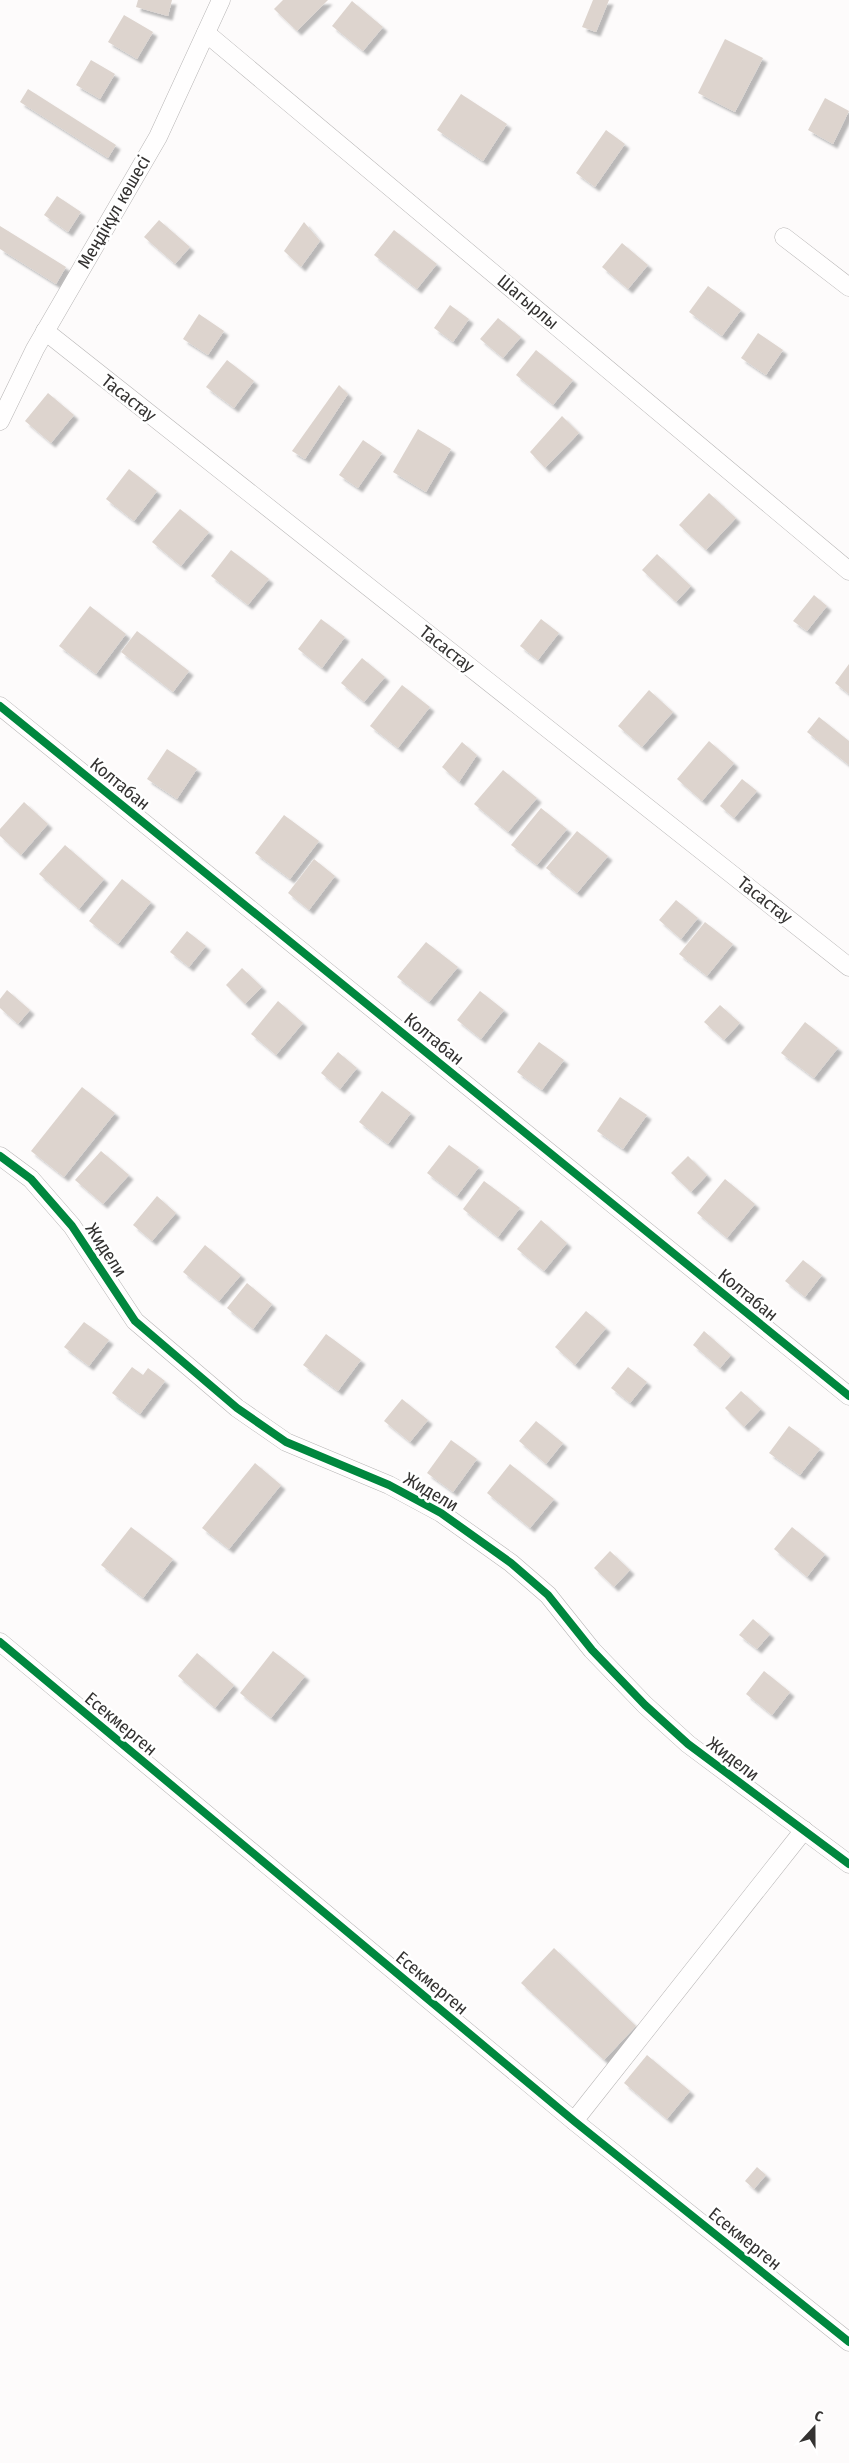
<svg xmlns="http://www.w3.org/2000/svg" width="849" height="2463" font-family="'Fira Sans Condensed',sans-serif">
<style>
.building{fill:#ddd4ce;filter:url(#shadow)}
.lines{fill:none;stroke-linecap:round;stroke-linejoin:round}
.minor-casing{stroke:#b7b5b5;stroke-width:19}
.minor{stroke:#fffefe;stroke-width:18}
.cycleway-casing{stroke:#fff;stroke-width:11}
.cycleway{stroke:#00873e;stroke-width:8}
.labels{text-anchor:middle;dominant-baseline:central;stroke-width:5;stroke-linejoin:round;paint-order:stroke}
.street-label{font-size:18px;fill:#343231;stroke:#fff}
</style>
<defs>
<filter id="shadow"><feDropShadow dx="4.5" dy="4.5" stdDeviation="1" flood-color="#0004"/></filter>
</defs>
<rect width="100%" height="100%" fill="#fdfbfb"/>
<g class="building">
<polygon points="138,0 172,0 168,16 136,7"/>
<polygon points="283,0 328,0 297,31 274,9"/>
<polygon points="593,0 609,0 596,32 582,27"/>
<polygon points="352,1 383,27 363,51 332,26"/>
<polygon points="124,15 153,32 137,59 108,42"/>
<polygon points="725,39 763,58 735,112 698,93"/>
<polygon points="91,60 115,74 100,99 76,85"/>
<polygon points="28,89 116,145 108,158 20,102"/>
<polygon points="461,94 507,124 483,161 437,130"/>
<polygon points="825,98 849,111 833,144 808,130"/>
<polygon points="606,130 625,144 595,187 576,173"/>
<polygon points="57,196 81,212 68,232 44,215"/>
<polygon points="159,220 190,247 175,264 144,237"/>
<polygon points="304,222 320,241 301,267 284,251"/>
<polygon points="0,226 66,267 56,284 0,249"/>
<polygon points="394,230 437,264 417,289 374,255"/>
<polygon points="622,243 648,265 628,289 602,267"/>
<polygon points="708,286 741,310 722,336 689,312"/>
<polygon points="450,305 469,319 453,342 434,328"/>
<polygon points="199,314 224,331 208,355 183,339"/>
<polygon points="498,318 521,337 503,358 480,339"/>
<polygon points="758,333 783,350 766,375 741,358"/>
<polygon points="536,350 573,380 553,405 516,375"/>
<polygon points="227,360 254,381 234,408 206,387"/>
<polygon points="339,385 348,394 305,459 292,451"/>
<polygon points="48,393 74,415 51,443 25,421"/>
<polygon points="562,416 579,433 545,468 530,452"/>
<polygon points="418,429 451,449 426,492 393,472"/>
<polygon points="363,440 382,453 358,488 339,475"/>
<polygon points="129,469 157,491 134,521 106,499"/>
<polygon points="709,493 736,518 706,550 679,525"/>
<polygon points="180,509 209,532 181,566 152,542"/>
<polygon points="231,550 269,579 248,605 211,576"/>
<polygon points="657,554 691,586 676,602 642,570"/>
<polygon points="814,595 827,606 807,631 793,621"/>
<polygon points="90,606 126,634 96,674 59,646"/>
<polygon points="321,619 345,637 322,668 298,649"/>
<polygon points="541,619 559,633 538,660 520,646"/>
<polygon points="137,631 189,671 173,692 121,652"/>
<polygon points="362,658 385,677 364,702 341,683"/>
<polygon points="849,664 849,694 835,683"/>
<polygon points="402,685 430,707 398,748 370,726"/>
<polygon points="649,690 673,712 642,747 618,726"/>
<polygon points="819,717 849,741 849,765 807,732"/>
<polygon points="709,741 734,763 702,801 677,779"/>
<polygon points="462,742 477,755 459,782 442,767"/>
<polygon points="167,749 197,769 177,799 147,779"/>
<polygon points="503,770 537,798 508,832 474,804"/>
<polygon points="742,779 757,791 734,818 720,806"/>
<polygon points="24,802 48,824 21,855 0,836 0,829"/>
<polygon points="541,808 567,829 537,865 511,845"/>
<polygon points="284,815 319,841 290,879 255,853"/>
<polygon points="577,831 608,856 577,893 546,868"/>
<polygon points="65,845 104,879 79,909 39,874"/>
<polygon points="314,859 335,876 309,910 288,893"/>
<polygon points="122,879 151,902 118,944 89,921"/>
<polygon points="676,900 698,918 681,939 659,920"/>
<polygon points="705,922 733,944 707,976 679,954"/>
<polygon points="187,931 206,946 189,967 170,952"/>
<polygon points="426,942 458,967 429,1002 397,977"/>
<polygon points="242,968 262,987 245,1004 226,985"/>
<polygon points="7,990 30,1010 18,1024 0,1008 0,999"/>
<polygon points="480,991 504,1010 481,1039 457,1020"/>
<polygon points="278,1001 303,1023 276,1055 251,1034"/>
<polygon points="720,1005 740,1023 724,1040 704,1022"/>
<polygon points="805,1022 838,1048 814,1078 781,1053"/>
<polygon points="539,1042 564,1060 542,1090 517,1072"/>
<polygon points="338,1052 357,1068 340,1089 321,1073"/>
<polygon points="82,1087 115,1113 64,1177 31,1151"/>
<polygon points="382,1091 411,1113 388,1144 359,1122"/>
<polygon points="620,1097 647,1115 623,1149 597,1131"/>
<polygon points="449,1145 479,1167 457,1196 427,1173"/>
<polygon points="101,1151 129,1175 103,1204 75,1180"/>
<polygon points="688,1156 707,1175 691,1192 671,1173"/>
<polygon points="725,1179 755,1204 727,1238 697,1213"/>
<polygon points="484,1181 520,1208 498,1237 463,1209"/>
<polygon points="157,1196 176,1213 152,1241 133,1225"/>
<polygon points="541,1220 567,1243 544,1271 517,1249"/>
<polygon points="205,1245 241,1275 219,1301 183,1272"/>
<polygon points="803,1260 822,1275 805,1297 785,1281"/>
<polygon points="247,1283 272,1304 253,1329 227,1308"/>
<polygon points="586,1311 606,1328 575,1365 555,1347"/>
<polygon points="84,1322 109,1340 89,1366 64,1347"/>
<polygon points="704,1331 731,1355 720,1368 693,1345"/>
<polygon points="326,1334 361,1360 338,1391 303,1365"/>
<polygon points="132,1367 143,1375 148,1368 165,1381 140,1414 112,1393"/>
<polygon points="628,1367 647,1382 630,1403 611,1388"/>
<polygon points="741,1391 761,1409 744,1427 725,1408"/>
<polygon points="402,1399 428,1420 410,1442 384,1421"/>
<polygon points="536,1421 563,1443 546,1464 519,1441"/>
<polygon points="789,1426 820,1449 800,1475 769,1453"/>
<polygon points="451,1440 477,1459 453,1492 427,1473"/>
<polygon points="255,1463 281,1485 229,1549 202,1528"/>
<polygon points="510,1464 554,1499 530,1528 487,1493"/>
<polygon points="131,1527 173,1559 143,1598 101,1565"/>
<polygon points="792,1527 825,1554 807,1577 774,1549"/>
<polygon points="610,1551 630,1570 614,1587 594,1568"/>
<polygon points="753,1619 770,1634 757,1649 739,1635"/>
<polygon points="273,1651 305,1676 271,1718 240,1693"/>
<polygon points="197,1653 234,1685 215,1708 178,1676"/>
<polygon points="764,1671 790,1692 772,1715 746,1694"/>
<polygon points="554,1948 636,2026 604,2060 521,1983"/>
<polygon points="647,2055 690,2091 667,2119 624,2083"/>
<polygon points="757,2167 766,2175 754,2189 745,2181"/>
</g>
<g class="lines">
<defs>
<g id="minor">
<polyline points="206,33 849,571"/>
<polyline points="784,237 849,287"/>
<polyline points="45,331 849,967"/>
<polyline points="0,421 35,349 158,137 221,0"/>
<polyline points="0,706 849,1396"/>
<polyline points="0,1156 31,1179 72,1226 135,1321 237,1408 286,1442 389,1485 441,1513 511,1563 548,1595 592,1650 645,1705 688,1744 849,1864"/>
<polyline points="0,1642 574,2121 849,2342"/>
<polyline points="574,2121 804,1830"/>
</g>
</defs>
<use href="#minor" class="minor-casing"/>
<use href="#minor" class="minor"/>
<defs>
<g id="cycleway">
<polyline points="0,706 849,1396"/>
<polyline points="0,1156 31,1179 72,1226 135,1321 237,1408 286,1442 389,1485 441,1513 511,1563 548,1595 592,1650 645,1705 688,1744 849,1864"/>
<polyline points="0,1642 574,2121 849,2342"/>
</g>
</defs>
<use href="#cycleway" class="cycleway-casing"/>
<use href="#cycleway" class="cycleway"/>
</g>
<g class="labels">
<g class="street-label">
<text transform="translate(114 212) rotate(-60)">Меңдіқұл көшесі</text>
<text transform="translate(528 302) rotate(40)">Шагырлы</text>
<text transform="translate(129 398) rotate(38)">Тасастау</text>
<text transform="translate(447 649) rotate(38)">Тасастау</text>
<text transform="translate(120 784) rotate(39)">Колтабан</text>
<text transform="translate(765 900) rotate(38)">Тасастау</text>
<text transform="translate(434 1039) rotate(39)">Колтабан</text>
<text transform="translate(106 1250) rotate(57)">Жидели</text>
<text transform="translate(748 1295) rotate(39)">Колтабан</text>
<text transform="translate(431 1492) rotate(30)">Жидели</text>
<text transform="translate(121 1724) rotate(40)">Eсекмерген</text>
<text transform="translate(733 1759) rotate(37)">Жидели</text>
<text transform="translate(432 1983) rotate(40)">Eсекмерген</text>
<text transform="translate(745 2239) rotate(39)">Eсекмерген</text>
</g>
</g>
<g transform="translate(814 2428) rotate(21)" stroke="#ffffff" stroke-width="4" paint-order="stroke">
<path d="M0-4L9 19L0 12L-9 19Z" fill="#343231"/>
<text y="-8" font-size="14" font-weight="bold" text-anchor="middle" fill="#343231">С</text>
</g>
</svg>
